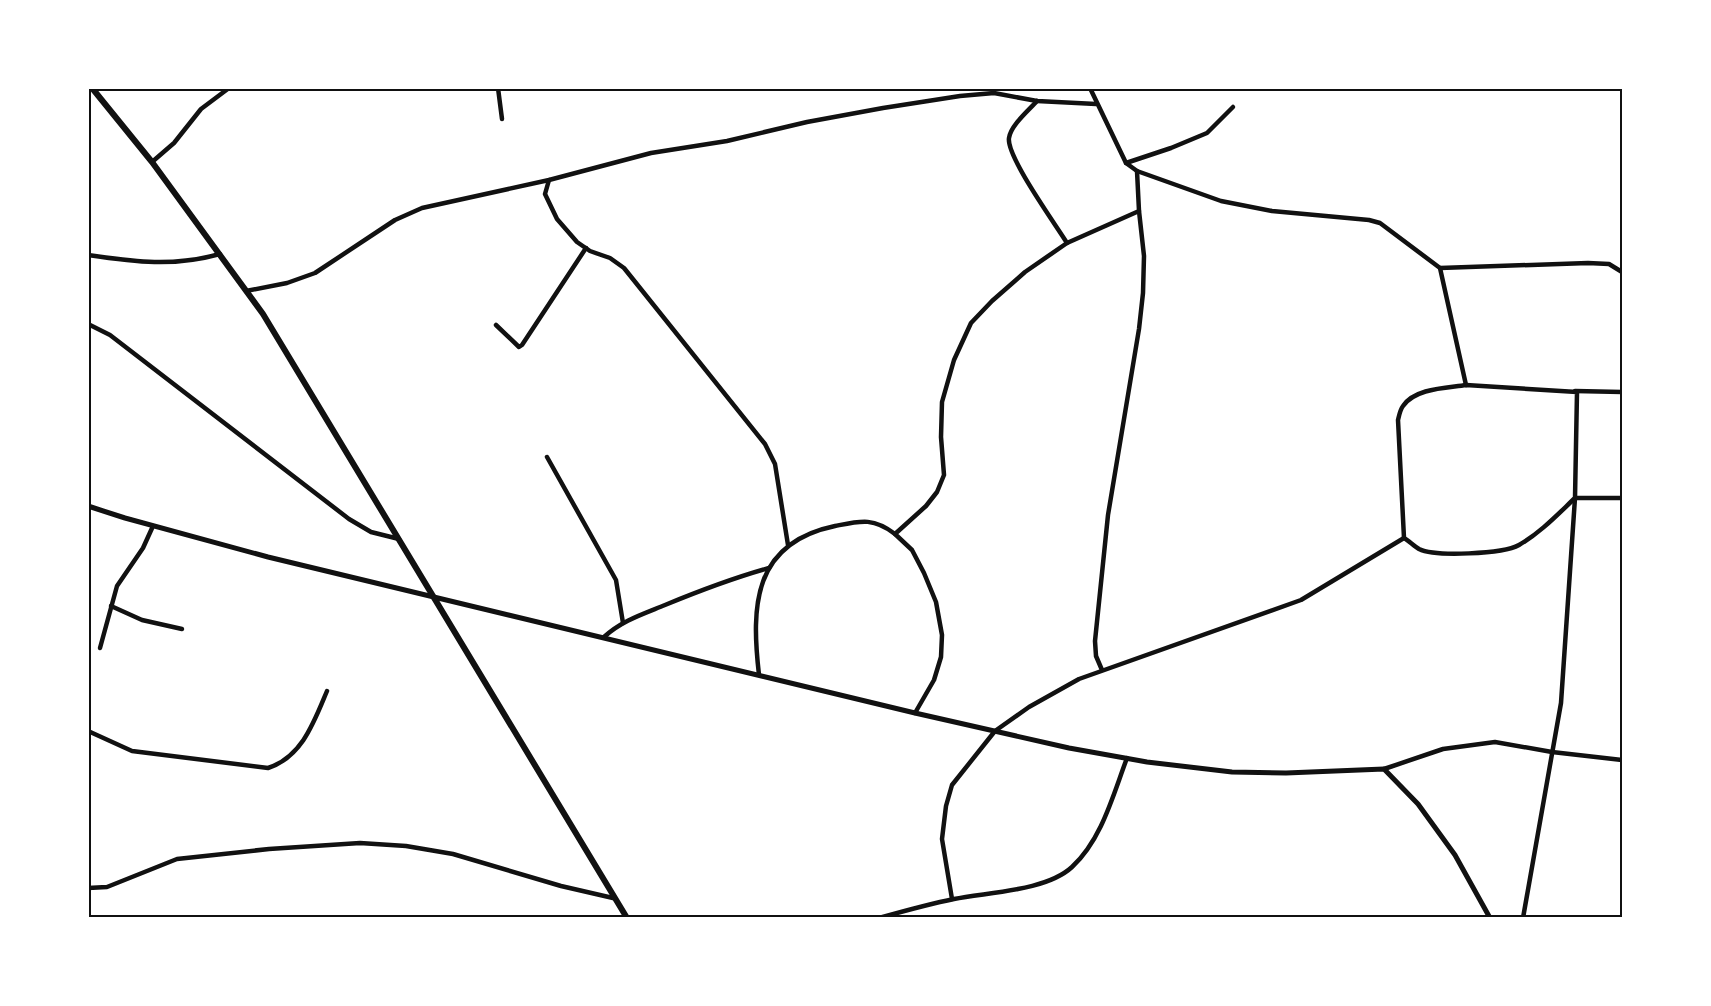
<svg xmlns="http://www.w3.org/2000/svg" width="1711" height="1006" font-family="'Source Sans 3',sans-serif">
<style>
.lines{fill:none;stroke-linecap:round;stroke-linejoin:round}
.minor{stroke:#111;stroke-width:4.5}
.tertiary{stroke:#111;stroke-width:5}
.secondary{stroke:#111;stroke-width:6}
.neatline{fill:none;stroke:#111;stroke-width:2}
</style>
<rect width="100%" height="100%" fill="#fff"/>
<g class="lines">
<g class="minor">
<polyline points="498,88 502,119"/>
<polyline points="1090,88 1126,163 1137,171 1221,201 1272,211 1369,220 1380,223 1440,268 1466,385"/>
<path d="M1037,101C1029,110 1011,125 1009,138C1006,156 1056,225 1067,243L1139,211L1137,171"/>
<polyline points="152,162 174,143 201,109 229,88"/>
<polyline points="1126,163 1171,148 1207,133 1233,107"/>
<polyline points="549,180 545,194 557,219 577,242 590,251 610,258 624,268 765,444 775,464 788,545"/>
<path d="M88,255C136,262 173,267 220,254"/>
<polyline points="1440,268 1588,263 1609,264 1622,272"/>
<polyline points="246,291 287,283 315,273 395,220 422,208 549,180 651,153 727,141 807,122 883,108 960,96 994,93 1037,101 1096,104"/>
<polyline points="88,324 110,335 349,519 371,532 399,539"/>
<polyline points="496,325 519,347 522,345 586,248"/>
<path d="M1466,385L1577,392L1575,498C1557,515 1540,533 1519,545C1503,554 1435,557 1419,549C1414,546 1409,541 1404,538L1398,420C1399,416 1400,410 1403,406C1415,388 1447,388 1466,385Z"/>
<polyline points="1575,391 1622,392"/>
<polyline points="547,457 616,580 623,623"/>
<polyline points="111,606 142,620 182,629"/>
<path d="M604,637C621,621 643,614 665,605C699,591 733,578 769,568"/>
<polyline points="100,648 117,586 143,548 153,526"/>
<polyline points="1102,670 1096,656 1095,641 1108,515 1139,329 1143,293 1144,256 1139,211"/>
<path d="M759,675C751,606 753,543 835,526C860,521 873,517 895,534"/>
<polyline points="915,713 934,680 941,657 942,635 936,602 924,573 912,550 895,534 926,506 937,492 944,475 941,437 942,402 954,360 971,323 992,301 1025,272 1067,243"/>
<path d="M88,731L132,751L268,768C302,757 314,722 327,691"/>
<polyline points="1384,769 1443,749 1495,742 1552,752 1622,760"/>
<polyline points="88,888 107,887 177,859 269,849 360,843 406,846 453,854 561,886 613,898"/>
<polyline points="952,899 942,839 946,806 952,785 995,731 1029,707 1079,679 1301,600 1404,538"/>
<path d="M879,918C904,911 929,904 954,899C989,892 1046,891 1072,867C1102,839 1113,795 1127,758"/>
<polyline points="1523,918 1561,703 1575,498 1622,498"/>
</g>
<polyline class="tertiary" points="88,506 125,518 268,557 915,713 1069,748 1147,762 1232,772 1286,773 1384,769 1418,804 1455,855 1490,918"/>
<polyline class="secondary" points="92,88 152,162 263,314 627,918"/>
</g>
<rect width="1711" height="1006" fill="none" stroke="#ffffff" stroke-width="180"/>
<rect x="90" y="90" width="1531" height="826" class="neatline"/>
</svg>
